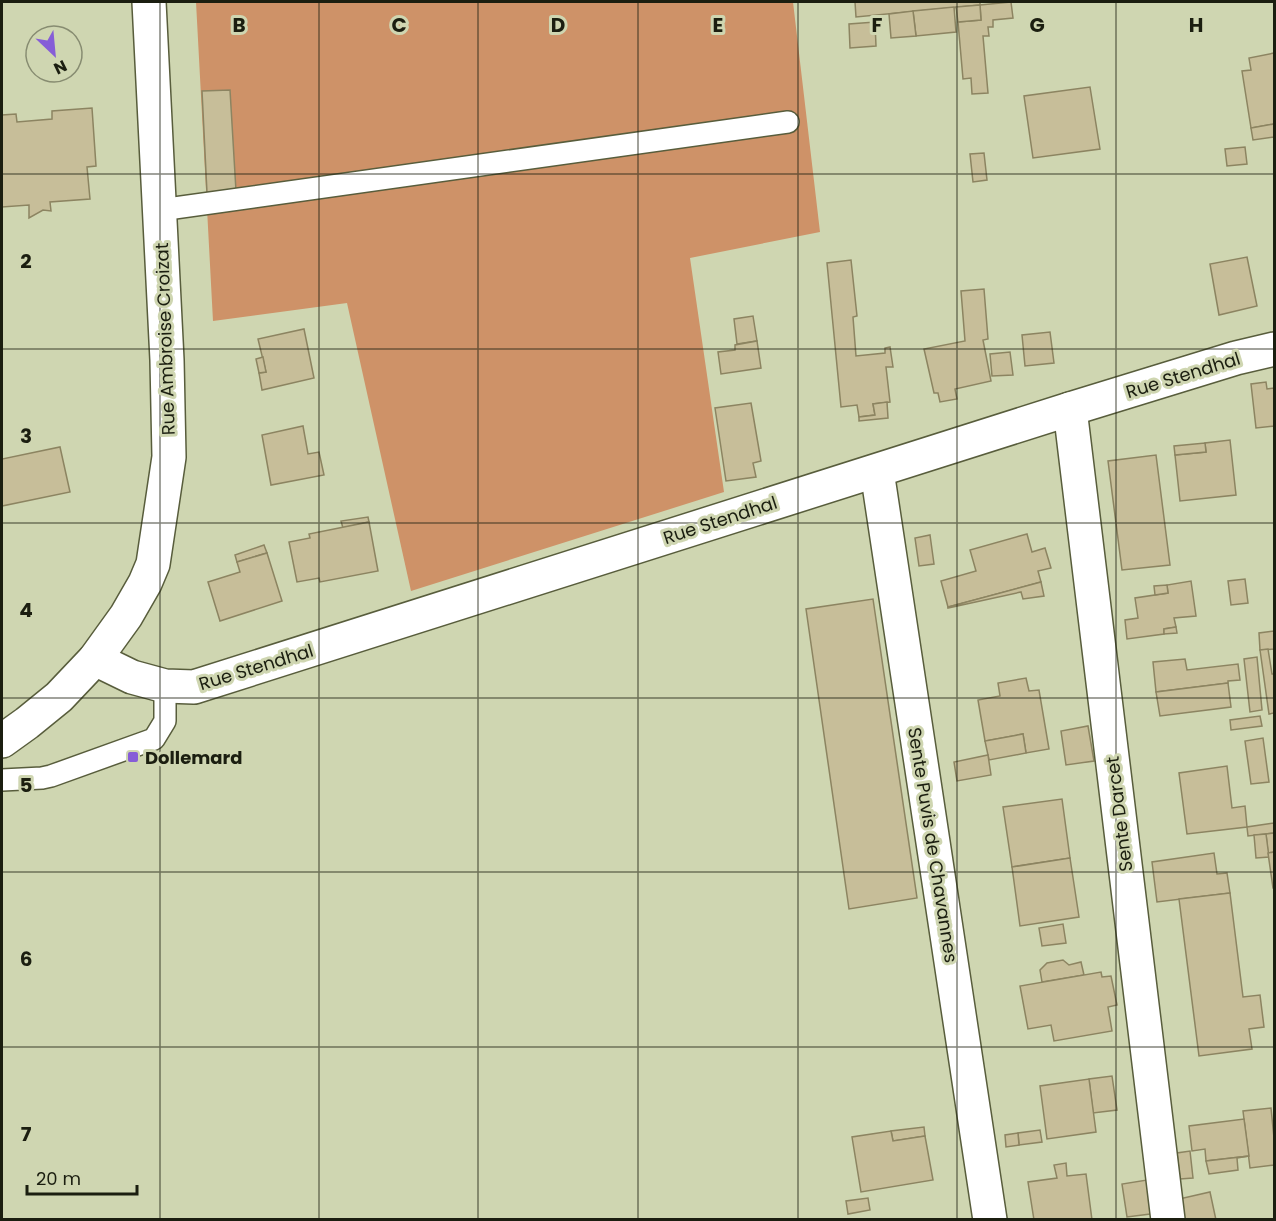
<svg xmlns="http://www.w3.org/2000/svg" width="1276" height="1221" font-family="Poppins,sans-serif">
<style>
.green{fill:#ce9268}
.building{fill:#c7be99;stroke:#8c8461;stroke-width:1.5}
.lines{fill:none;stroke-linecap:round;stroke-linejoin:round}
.service-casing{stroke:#585d3c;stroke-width:24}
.minor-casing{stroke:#585d3c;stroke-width:36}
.tertiary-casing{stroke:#585d3c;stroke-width:36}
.service{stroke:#fff;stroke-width:21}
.minor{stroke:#fff;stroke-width:33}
.tertiary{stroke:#fff;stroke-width:33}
.grid{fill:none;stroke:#1b1e10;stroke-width:1.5;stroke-opacity:0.55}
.poi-dot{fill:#865dd7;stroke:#cfd6b1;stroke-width:2}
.labels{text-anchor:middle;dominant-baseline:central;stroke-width:6;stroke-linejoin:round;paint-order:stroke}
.street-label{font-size:18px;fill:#1b1e10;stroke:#cfd6b1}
.poi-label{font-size:18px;font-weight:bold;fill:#1b1e10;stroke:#cfd6b1;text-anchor:start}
.grid-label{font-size:20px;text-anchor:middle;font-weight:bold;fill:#1b1e10;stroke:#cfd6b1;stroke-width:6;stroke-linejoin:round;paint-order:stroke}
</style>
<rect width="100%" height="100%" fill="#cfd6b1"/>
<polygon class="green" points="196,2 793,2 820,232 690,258 724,492 411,591 347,303 213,321"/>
<g class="building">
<polygon points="855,2 980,2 980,5 856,17"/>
<polygon points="1011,2 1013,18 993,20 993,27 988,27 989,36 983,36 988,93 972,94 971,78 963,79 958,22 981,20 980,5"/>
<polygon points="980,5 981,20 958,22 956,7"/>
<polygon points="954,7 956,32 916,36 913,11"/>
<polygon points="913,11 916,36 891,38 889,14"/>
<polygon points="875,22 876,46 850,48 849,24"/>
<polygon points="1274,53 1274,124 1251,128 1242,71 1251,70 1249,58"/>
<polygon points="1090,87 1100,149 1033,158 1024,96"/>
<polygon points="230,90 236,191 207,193 202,91"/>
<polygon points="92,108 96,166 87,167 90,199 50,202 51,211 43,210 29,218 29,205 2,207 2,115 16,114 17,122 52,119 52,111"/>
<polygon points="1274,124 1274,137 1253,140 1251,128"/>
<polygon points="1245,147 1247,164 1227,166 1225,149"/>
<polygon points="984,153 987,180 973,182 970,154"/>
<polygon points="1247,257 1257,306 1219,315 1210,264"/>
<polygon points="851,260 857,316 853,317 856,356 885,353 885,348 890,347 893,367 886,367 890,402 873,404 875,415 859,417 857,405 841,407 827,263"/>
<polygon points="984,289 988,339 983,340 991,381 955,389 957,399 940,402 938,393 934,393 924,349 965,341 961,291"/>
<polygon points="753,316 757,341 737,344 734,319"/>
<polygon points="304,329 314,378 262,390 259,373 266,372 258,339"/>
<polygon points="1050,332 1054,363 1025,366 1022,335"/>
<polygon points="757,341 761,368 721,374 718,352 735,350 735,345"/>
<polygon points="1010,352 1013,375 992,376 990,354"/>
<polygon points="263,357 266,372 259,373 256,359"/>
<polygon points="1266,382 1267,389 1274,388 1274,426 1256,428 1251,384"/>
<polygon points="887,402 888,418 859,421 859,417 875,415 873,404"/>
<polygon points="751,403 761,461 753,463 756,477 726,481 715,408"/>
<polygon points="303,426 308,454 319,452 324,475 271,485 262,435"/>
<polygon points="1230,440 1236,495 1180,501 1175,455 1206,452 1205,443"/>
<polygon points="1205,443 1206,452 1175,455 1174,446"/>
<polygon points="60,447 70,492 2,506 2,459"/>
<polygon points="1156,455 1170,565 1122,570 1108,461"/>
<polygon points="368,517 369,522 343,528 341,521"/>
<polygon points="369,522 378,571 320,582 319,578 297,582 289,542 310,538 309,534"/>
<polygon points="1027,534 1032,552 1045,548 1051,568 1038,571 1041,582 948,607 941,581 976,571 970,550"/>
<polygon points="930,535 934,564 919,566 915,538"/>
<polygon points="264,545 267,553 237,562 235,555"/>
<polygon points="267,553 282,601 220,621 208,582 240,572 237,562"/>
<polygon points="1245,579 1248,603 1231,605 1228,581"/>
<polygon points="1191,581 1196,616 1174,618 1176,627 1164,629 1164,634 1127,639 1125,620 1138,618 1135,598 1168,593 1167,585"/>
<polygon points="1041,582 1044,596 1023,599 1021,592 948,608 948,607"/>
<polygon points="1167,585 1168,593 1155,595 1154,586"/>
<polygon points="873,599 917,898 849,909 806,609"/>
<polygon points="1176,627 1177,633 1164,634 1164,629"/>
<polygon points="1274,631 1274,649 1260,650 1259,633"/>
<polygon points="1268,649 1272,674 1274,674 1274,713 1269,714 1260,650"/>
<polygon points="1257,657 1262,710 1250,712 1244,659"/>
<polygon points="1185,659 1187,670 1238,664 1240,680 1228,681 1228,683 1156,692 1153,662"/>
<polygon points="1026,678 1029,691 1039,690 1049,749 1026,753 1023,734 985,741 978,700 1000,696 998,683"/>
<polygon points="1228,683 1231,707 1160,716 1156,692"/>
<polygon points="1260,716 1262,726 1231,730 1230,720"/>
<polygon points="1088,726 1094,761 1066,765 1061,731"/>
<polygon points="1023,734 1026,753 989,760 985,741"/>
<polygon points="1263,738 1269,782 1251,784 1245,741"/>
<polygon points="988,755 991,775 957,781 954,762"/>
<polygon points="1227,766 1232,808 1245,806 1247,827 1187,834 1179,773"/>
<polygon points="1062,799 1070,858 1012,867 1003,807"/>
<polygon points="1274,823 1274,833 1248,836 1247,827"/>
<polygon points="1274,833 1274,852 1268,853 1266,834"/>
<polygon points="1266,834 1269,857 1256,858 1254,835"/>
<polygon points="1274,852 1274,888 1273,888 1268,853"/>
<polygon points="1214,853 1217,874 1227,873 1230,893 1157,902 1152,862"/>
<polygon points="1070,858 1079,917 1020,926 1012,867"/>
<polygon points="1230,893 1243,997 1260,995 1264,1027 1249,1029 1252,1049 1199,1056 1179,899"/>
<polygon points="1063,924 1066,943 1042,946 1039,928"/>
<polygon points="1063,960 1069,965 1081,962 1084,975 1042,982 1040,970 1047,963"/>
<polygon points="1101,972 1102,977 1111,976 1117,1005 1108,1007 1112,1031 1054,1041 1051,1025 1028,1029 1020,986"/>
<polygon points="1112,1076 1117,1110 1093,1113 1089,1079"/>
<polygon points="1089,1079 1096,1132 1047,1139 1040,1086"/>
<polygon points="1271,1108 1274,1138 1274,1165 1250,1168 1243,1111"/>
<polygon points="1244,1119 1249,1156 1206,1161 1205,1149 1192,1151 1189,1126"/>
<polygon points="924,1127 925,1136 893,1141 891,1131"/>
<polygon points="1040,1130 1042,1142 1019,1145 1018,1133"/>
<polygon points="891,1131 893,1141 925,1136 933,1180 861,1192 852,1137"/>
<polygon points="1018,1133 1019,1145 1006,1147 1005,1135"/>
<polygon points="1190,1151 1193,1178 1180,1179 1177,1153"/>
<polygon points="1249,1156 1237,1158 1238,1170 1209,1174 1206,1161"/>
<polygon points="1066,1163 1067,1176 1086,1174 1092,1220 1034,1220 1028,1182 1057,1178 1054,1165"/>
<polygon points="1153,1179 1158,1213 1127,1217 1122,1184"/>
<polygon points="1210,1192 1216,1220 1183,1220 1179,1199"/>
<polygon points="868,1198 870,1210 848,1214 846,1201"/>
</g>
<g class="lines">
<defs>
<g id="service">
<polyline points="160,210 788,122"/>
<polyline points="2,780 42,778 51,776 154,739 165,721 165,686"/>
</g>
<g id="minor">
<polyline points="1070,409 1168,1220"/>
<polyline points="877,471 990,1220"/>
<polyline points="95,659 132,677 165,686 194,687 1070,409 1236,358 1274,349"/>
</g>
<polyline id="tertiary" points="2,741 27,723 59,697 95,659 126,616 145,583 153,564 169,457 167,360 149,2"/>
</defs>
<use href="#service" class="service-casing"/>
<use href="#minor" class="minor-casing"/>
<use href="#tertiary" class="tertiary-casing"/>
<use href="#service" class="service"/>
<use href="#minor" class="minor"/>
<use href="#tertiary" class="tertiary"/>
</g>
<path class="grid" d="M160,2V1220M319,2V1220M478,2V1220M638,2V1220M798,2V1220M957,2V1220M1116,2V1220M2,174H1274M2,349H1274M2,523H1274M2,698H1274M2,872H1274M2,1047H1274"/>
<rect class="poi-dot" x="127" y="751" width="12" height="12" rx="3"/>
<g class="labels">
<g class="street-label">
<text transform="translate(165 339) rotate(-92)">Rue Ambroise Croizat</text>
<text transform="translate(1183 375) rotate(-17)">Rue Stendhal</text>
<text transform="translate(720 520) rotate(-18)">Rue Stendhal</text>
<text transform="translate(256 667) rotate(-17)">Rue Stendhal</text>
<text transform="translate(1119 814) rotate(-97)">Sente Darcet</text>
<text transform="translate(933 845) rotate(81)">Sente Puvis de Chavannes</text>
</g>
<g class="poi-label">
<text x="145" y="757">Dollemard</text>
</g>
</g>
<g class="grid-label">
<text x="239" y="32">B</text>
<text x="399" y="32">C</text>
<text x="558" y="32">D</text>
<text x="718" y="32">E</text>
<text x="877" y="32">F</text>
<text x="1037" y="32">G</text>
<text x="1196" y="32">H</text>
<text x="26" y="268">2</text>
<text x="26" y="443">3</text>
<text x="26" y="617">4</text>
<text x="26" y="792">5</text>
<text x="26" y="966">6</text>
<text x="26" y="1141">7</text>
</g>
<rect width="1276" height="1221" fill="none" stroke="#1b1e10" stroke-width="6"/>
<g transform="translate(54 54) rotate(154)"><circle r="28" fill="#cfd6b1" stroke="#878c71" stroke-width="1.5"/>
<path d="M0-4.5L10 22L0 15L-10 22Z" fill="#865dd7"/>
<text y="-9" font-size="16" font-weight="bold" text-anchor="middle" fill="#1b1e10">N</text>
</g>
<path d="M27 1185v9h110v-9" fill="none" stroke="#1b1e10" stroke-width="3"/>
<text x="36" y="1185" font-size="18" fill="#1b1e10" stroke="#cfd6b1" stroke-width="4.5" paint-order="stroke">20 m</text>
</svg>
